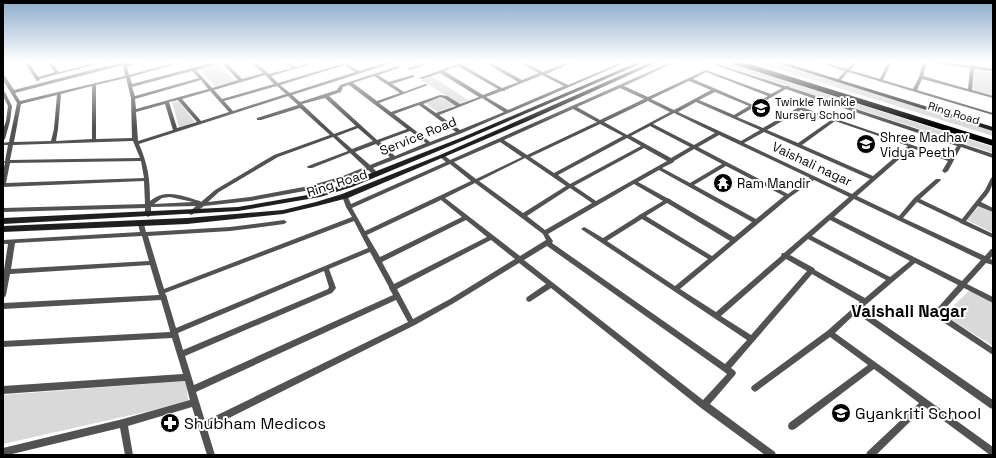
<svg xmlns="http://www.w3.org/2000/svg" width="996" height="458" font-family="'Space Grotesk',sans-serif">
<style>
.green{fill:#d9d9d9}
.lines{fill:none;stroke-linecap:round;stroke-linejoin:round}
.street{fill:#525252;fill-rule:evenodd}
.secondary{fill:#1f1f1f;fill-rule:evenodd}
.highway{fill:#000;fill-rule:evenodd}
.labels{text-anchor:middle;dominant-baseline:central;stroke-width:4;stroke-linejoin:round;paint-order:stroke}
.far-poi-label{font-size:11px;fill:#000;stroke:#fff;text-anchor:start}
.far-street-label{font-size:11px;fill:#000;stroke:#fff}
.street-label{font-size:13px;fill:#000;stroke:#fff}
.poi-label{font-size:13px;fill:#000;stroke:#fff;text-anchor:start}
.near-poi-label{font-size:16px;fill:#000;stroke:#fff;text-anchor:start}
.district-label{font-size:17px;font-weight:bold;fill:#000;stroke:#fff}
</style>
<rect width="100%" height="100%" fill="#fff"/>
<g class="green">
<polygon points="714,62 726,62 993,147 993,153"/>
<polygon points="755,62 772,62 993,130 993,136"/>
<polygon points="218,64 235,81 215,86 199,69"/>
<polygon points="974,70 993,72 993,96 973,91"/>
<polygon points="431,76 468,100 438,112 425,103 445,95 421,80"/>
<polygon points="179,101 195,122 179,127 172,102"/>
<polygon points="979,206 993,212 993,233 967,220"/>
<polygon points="970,290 993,302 993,346 944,315"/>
<polygon points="186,381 188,401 149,411 3,444 3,395"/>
</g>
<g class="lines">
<g class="street">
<polygon points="24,62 28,62 38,77 55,72 47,62 51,62 59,72 100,62 106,62 39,79 40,80 38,81 37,81"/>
<path d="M122,62H126L127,63V64L138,62H144L127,67L129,75L177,62H183L130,77L132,84L215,62H221L220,63L196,70L212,88L238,80L221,62H225L242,79L263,73L251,62H255L269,74L292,68L285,62H289L296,67L312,62H318L271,76L278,83L342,64L340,62H344L359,71L388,62H394L393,63L292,95L300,102L337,90L340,85L398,66L400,67L399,68L378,75L389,82L412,75H414V77L392,84L404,92L425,84L428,85L379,103L391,112L440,95L447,96L460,104L479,97L440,73L422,79L419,78L464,62H469L462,65L502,88L518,82L484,62H489L522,80L539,73L518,62H523L543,72L569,62H574L546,74L568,85L622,62H627L462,133L373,168L379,174L376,176L374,175L368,170L347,178L310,190L250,201L204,206L193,214L191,215L188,213L196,206L151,207V215L148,217L145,215V208L3,212V208L145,204L144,181L3,187V171L5,163L3,162L5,161L8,145H3V143L9,142L17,103L3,80V75L5,76L14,90ZM123,65L125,76L20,101L15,93ZM345,65L355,72L290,93L280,85ZM458,66L498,89L483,95L444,71ZM192,71L199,78L135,96L132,87ZM265,75L274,84L222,99L214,90ZM542,75L564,86L508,110L486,97L502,91H505V90ZM374,76L400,93L377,101L353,83ZM126,78L131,98L132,138L96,139V85ZM201,80L208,89L136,109L135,99ZM349,85L407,129L377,140L329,96L341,92L343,87ZM92,86V139L56,141L58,129L61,94ZM277,86L286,94L233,111L224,101ZM210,91L229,112L201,121L182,99ZM57,95L54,129L51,141L14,142L21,104ZM288,96L298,105L257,118V120H261L300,108L330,135L274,155L215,190L201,202L200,201C183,196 166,188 150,201C150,178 148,165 139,144ZM440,97L444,98L456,106L436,113L423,104ZM325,98L356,126L334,134L302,104ZM482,98L504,112L460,130L439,115ZM178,100L197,122L177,128L169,102ZM165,104L173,130L138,141L136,112ZM419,105L456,132L430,142L394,114ZM358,128L373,141L352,149L337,136ZM410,131L426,143L395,156L380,142ZM333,137L348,151L308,166L307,167L308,168H312L350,153L365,167L343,176L309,186L250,197L208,202L219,192L278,157ZM133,141L140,158L10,160L13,145ZM376,144L390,157L370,165L355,152ZM141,161L144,178L6,183L10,163ZM170,197L193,202L154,204L162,198Z"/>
<polygon points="427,62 432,62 410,70 407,69"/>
<path d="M671,62H676L624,86L648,97L706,70L771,94L782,88L706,62H711L785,86H789V87L993,154V158L961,147L948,171L945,173L942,171L948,161L912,148L857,196L899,216L914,198L936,179H940L941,180L940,181L920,199L962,219L985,190L991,178L993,177C993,189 988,194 981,202L993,208V212L978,206L966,221L993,234V238L960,223L959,222L917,202L903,218L985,256L991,249H993V255L990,259L993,260V265L986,263L967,284L993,297V303L964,288L941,313L993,348V355L934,316L932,314L934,312L958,285L915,263L861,309L993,400V409L990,408L856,313L835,333L993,447V455H990L925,407L876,455H866L867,452L919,403L874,369L795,429L792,430L789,429L788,426L789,423L868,365L830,337L758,390L755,392L752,390L751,388L752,386L827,331L860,302L812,274L731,368L735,371L736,373L735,375L710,404L775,452L776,455H765L701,408L551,288L531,301L529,302L527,301L526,299L527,297L546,284L519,263L454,303L415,325L207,429L215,455H207L192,407L128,426L133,455H125L120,428L8,455H3V448L123,419L190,400L185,381L3,394V386L183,374L172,338L3,347V341L170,332V331L161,300L3,309V303L159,295L150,265L10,274L6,295L5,297L3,298V270H4L8,244H3V240L140,232L138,224L141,222L144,224L146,232L230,227L284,220L287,222L284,224L230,231L148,236L164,289L352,217L346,207L342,196L343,195H347L351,204L446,162L440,157V155H444L450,160ZM706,72L768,96L753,105L693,79ZM689,81L711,90L674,110L651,99ZM620,88L644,99L600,120L577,107ZM786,89L812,98L799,107L763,128L737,117ZM715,92L749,106L734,115L699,100ZM816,99L957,146L950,158L804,108ZM648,101L670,112L627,135L604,122ZM696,102L760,130L741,141L678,112ZM573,109L597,122L527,155L504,140ZM801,110L831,120L798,143L767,130ZM674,113L715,133L694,145L653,124ZM835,121L908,146L873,176L802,145ZM600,124L623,136L554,173L530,157ZM650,126L690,147L671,158L631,136ZM764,132L870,179L852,194L744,143ZM719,135L810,178L788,194L698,147ZM627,138L641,146L570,184L558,175ZM500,142L522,157L476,179L454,162ZM644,148L667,161L596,201L574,186ZM694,149L722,164L690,183L662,168L674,162V161ZM525,158L566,186L523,213L479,181ZM450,164L471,181L365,231L352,208ZM726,166L784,196L756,219L694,185ZM659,170L752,222L734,237L671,200L670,199L667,198L638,182ZM814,180L849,197L784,253H782L781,256L716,312L680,289L790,197ZM475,183L543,234L546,240L520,256L445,198ZM634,184L663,201L641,214L639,215L638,216L603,238L586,228L584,227L581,229L747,340L725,364L552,243L553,241L548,234ZM570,188L592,203L545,230L527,216ZM854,199L981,260L962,281L834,217ZM441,200L462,217L380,257L367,235ZM667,203L730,241L712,256L646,216ZM642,219L708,259L675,286L607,241ZM466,220L487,237L394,284L382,262ZM830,220L910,261L890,277L812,236ZM354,221L368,248L176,328L167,298V297L165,293ZM142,236L149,261L11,269L15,243ZM808,239L886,280L865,298L815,270L814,268L790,255ZM491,240L515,259L450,299L413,319L397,289ZM547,246L723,371L727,374L703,400L524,260ZM370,252L389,287V288L393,295L194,385L185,356L332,293L336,288L329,269ZM786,259L807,271L751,335L721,316ZM324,271L329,287L328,289L183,350L178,333ZM396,300L408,322L205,421L196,392Z"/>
<polygon points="816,62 822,62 847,69 854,62 858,62 850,70 880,79 888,62 892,62 883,80 913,89 919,77 923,62 927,62 923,76 968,89 970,68 935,63 933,62 942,62 970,66 972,65 974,66 993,69 993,71 974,69 972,90 993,96 993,98 922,79 917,90 993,113 993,115 848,72 840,81 838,81 838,79 845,71"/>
<polygon points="3,91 5,92 12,106 10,121 5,139 3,140 3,130 6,121 8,106 3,96"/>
</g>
<g class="secondary">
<polygon points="638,62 645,62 467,139 352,187 320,197 238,211 3,224 3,218 238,207 319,193 346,183 463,137"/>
<polygon points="651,62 658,62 528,121 444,157 348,198 317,206 283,214 187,224 3,232 3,226 187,218 283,210 316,202 342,194 440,155"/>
<polygon points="774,62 782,62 993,127 993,131"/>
</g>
<polygon class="highway" points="732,62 744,62 993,140 993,146 733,64"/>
</g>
<linearGradient id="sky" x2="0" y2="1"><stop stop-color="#8baccb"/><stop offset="0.49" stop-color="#fff"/><stop offset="1" stop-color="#fff" stop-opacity="0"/></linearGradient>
<rect width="996" height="126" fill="url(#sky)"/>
<defs>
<symbol id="school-disc" viewBox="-11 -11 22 22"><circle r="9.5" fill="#000" stroke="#fff"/><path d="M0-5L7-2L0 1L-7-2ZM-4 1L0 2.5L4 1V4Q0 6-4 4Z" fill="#fff"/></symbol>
<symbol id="temple-disc" viewBox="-11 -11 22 22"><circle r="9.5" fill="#000" stroke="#fff"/><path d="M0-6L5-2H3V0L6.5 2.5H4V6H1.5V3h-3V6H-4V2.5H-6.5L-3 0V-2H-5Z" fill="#fff"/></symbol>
<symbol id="pharmacy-disc" viewBox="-11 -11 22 22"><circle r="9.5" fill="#000" stroke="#fff"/><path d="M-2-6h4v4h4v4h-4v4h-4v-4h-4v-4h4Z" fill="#fff"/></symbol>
</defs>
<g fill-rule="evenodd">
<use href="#school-disc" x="750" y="97" width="22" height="22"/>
<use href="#school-disc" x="855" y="133" width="22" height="22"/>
<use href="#temple-disc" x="712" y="172" width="22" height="22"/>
<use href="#school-disc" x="830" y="402" width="22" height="22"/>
<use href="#pharmacy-disc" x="159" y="412" width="22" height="22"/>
</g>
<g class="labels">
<g class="far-poi-label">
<text x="775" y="102">Twinkle Twinkle<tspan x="775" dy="13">Nursery School</tspan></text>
</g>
<g class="far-street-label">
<text transform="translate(954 113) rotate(17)">Ring Road</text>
</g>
<g class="street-label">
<text transform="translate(418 136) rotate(-22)">Service Road</text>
<text transform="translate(812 164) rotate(25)">Vaishali nagar</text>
<text transform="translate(337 183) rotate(-18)">Ring Road</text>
</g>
<g class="poi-label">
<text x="880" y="137">Shree Madhav<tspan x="880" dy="15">Vidya Peeth</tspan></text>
<text x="737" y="183">Ram Mandir</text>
</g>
<g class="near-poi-label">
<text x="855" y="413">Gyankriti School</text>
<text x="184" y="423">Shubham Medicos</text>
</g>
<g class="district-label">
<text x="909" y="311">Vaishali Nagar</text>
</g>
</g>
<rect width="996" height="458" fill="none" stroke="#000000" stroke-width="8"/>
</svg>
